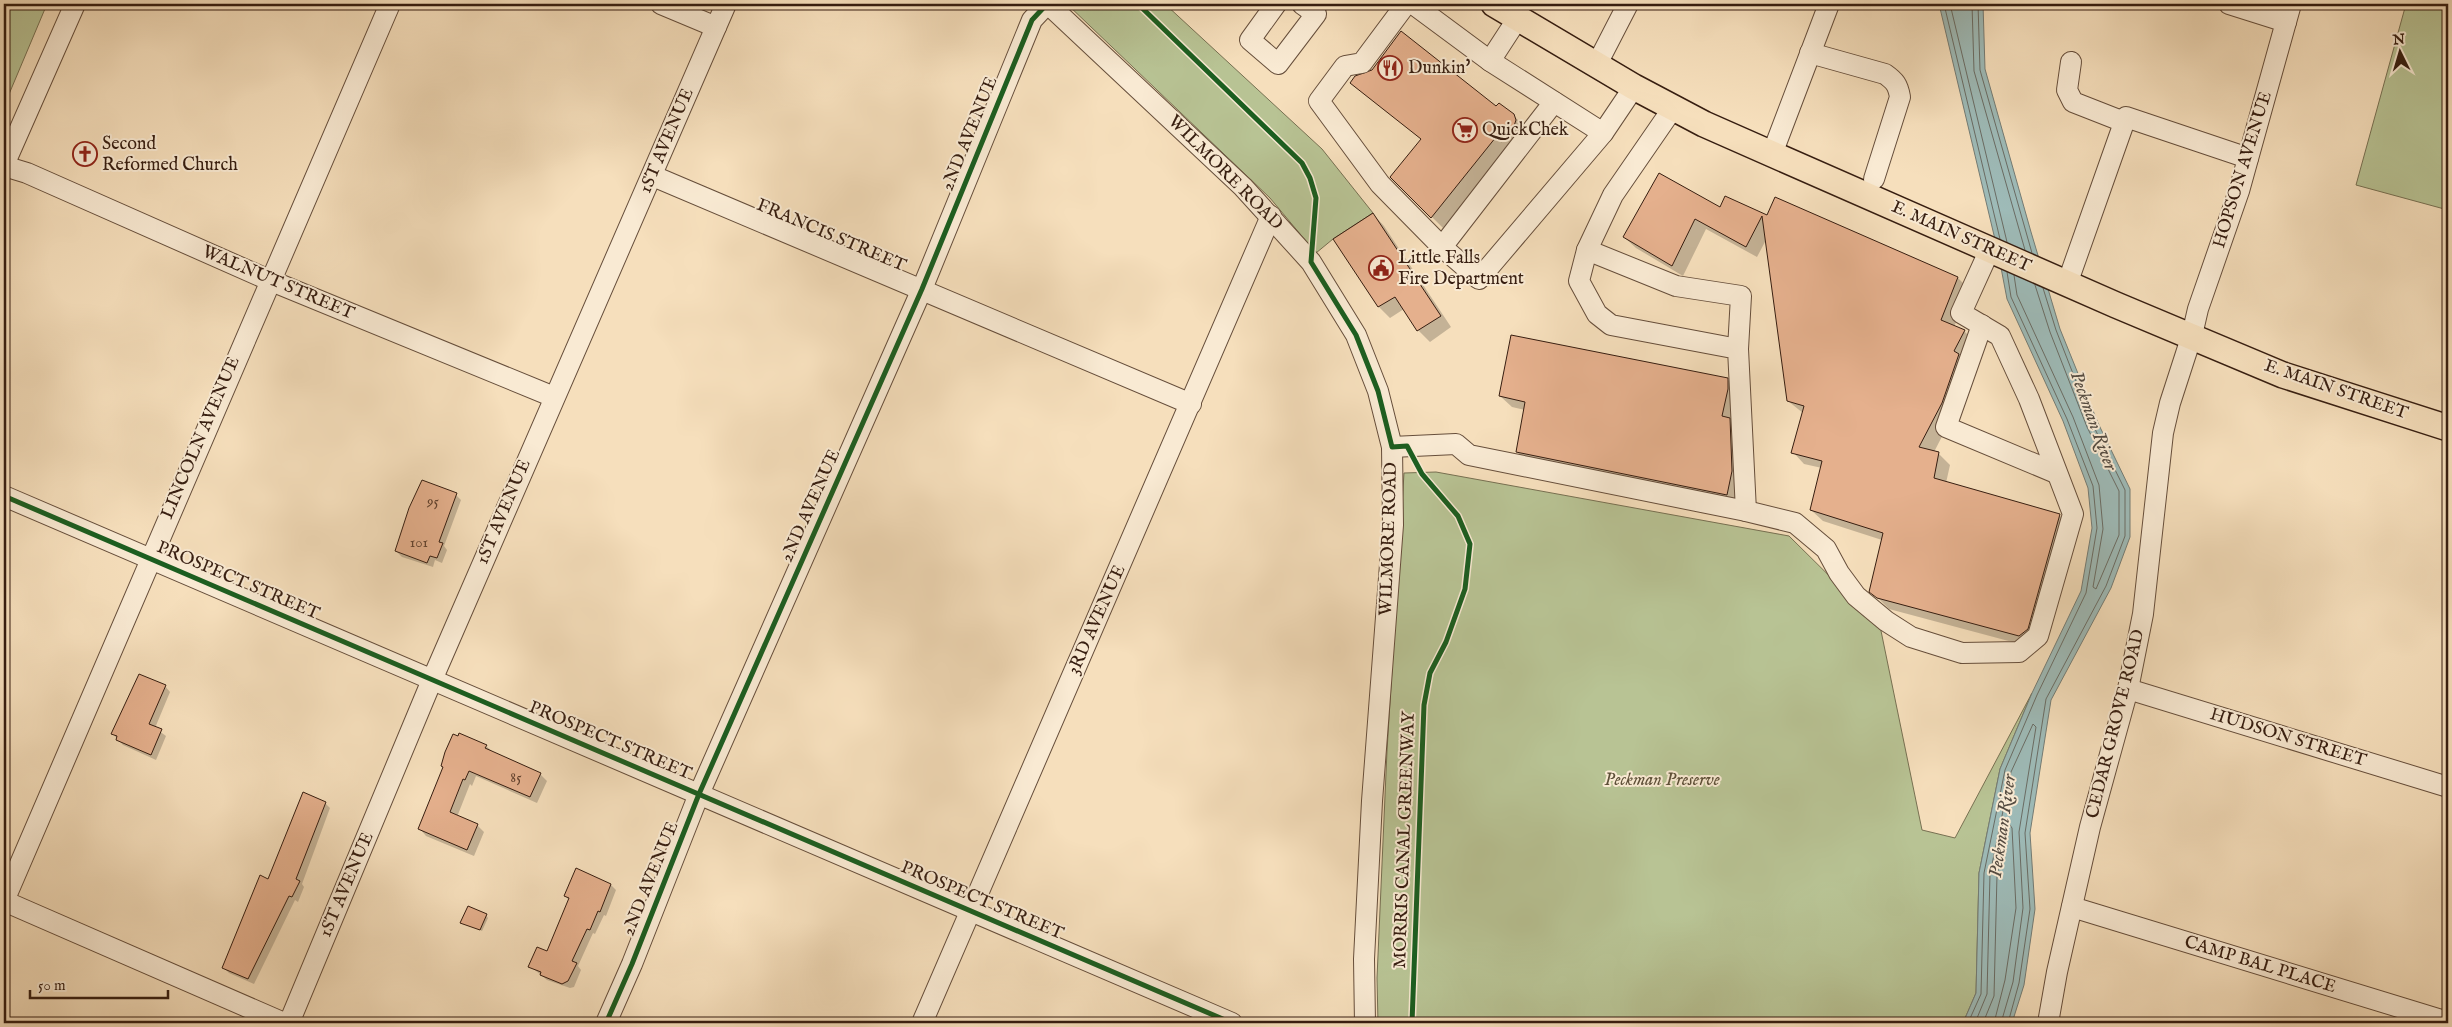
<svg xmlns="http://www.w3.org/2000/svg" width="2452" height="1027" font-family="'IM FELL English',serif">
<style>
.green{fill:#b8c394;stroke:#777052}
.water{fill:#9ebbb8;stroke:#747c75}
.shadow{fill:#0003}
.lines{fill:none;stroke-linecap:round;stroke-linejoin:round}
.shore{stroke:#6a6c64;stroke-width:1}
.building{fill:#e5b08d;stroke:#361d10}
.minor-casing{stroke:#664e3b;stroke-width:22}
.major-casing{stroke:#361d10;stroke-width:28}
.minor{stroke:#f9ead3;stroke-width:20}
.major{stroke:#f6dfbc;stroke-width:25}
.cycleway-casing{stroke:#f9ead3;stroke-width:8}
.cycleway{stroke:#1b5e20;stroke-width:5}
.labels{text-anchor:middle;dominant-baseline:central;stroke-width:4;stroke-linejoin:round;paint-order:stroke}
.number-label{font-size:15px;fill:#62422f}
.poi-label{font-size:18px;fill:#361d10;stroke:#f9ead3;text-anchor:start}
.street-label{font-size:18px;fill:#361d10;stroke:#f9ead3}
.park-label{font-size:18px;font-style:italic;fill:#5d4f38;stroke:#f9ead3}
.water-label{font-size:19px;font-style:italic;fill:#554c42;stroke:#f9ead3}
</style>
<rect width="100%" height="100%" fill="#f6dfbc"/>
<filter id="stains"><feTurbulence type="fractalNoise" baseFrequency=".004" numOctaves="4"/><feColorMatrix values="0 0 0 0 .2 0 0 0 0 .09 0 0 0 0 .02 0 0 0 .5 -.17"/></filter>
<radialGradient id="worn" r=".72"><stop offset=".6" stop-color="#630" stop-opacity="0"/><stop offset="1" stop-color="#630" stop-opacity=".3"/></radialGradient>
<g class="green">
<polygon points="4,4 47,4 4,106"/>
<polygon points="1067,4 1165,4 1322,149 1373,213 1333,239 1316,253 1270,198"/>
<polygon points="2406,4 2448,4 2448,210 2356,185"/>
<polygon points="1436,472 1789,536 1880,626 1922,830 1955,838 2032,693 2000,769 1979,873 1976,993 1963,1023 1378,1023 1377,978 1387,751 1404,473"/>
</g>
<polygon class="water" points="1939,4 1983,4 1985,69 2031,232 2060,329 2098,423 2130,489 2130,537 2111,588 2051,700 2030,833 2035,909 2024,985 2012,1023 1963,1023 1976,993 1979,873 2000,769 2032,693 2081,591 2092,528 2088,488 2063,421 2007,299 1998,252"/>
<g class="shadow">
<polygon points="1559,4 1567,4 1565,7"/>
<polygon points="1352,82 1496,108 1513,115 1525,127 1443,228 1392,177 1422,140"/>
<polygon points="1720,209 1768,217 1958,278 1969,289 1954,327 1964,331 1975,342 1953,415 1934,452 1939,454 1950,465 1946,483 2060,516 2071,527 2031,647 1889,609 1871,591 1882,540 1823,521 1811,510 1822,468 1804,464 1793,452 1803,413 1788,401 1766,240 1757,257 1706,229 1683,276 1636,248 1624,237"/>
<polygon points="1373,214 1384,226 1451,327 1430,342 1418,330 1404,309 1390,318 1379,307 1335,239"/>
<polygon points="1727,379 1738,390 1738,506 1528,463 1517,452 1525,410 1512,407 1500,396"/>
<polygon points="456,495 461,500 444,546 447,550 442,563 435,560 433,567 402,557 396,551"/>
<polygon points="165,686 170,692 155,728 166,736 156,760 123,745 112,733"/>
<polygon points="486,746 493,752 540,774 547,781 537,803 476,776 472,786 470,784 457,817 477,825 484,832 474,856 426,836 420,829"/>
<polygon points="325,803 330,808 302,884 304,887 298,902 295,900 254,984 229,973 224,968 269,880"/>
<polygon points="577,870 611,885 616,890 606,916 604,915 595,934 593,933 578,966 581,970 574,987 570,988 547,980 530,966 547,952 569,900 565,896"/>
<polygon points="486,915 488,918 482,931 462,922"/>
</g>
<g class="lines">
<g class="shore">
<polyline points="1944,4 2000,239"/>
<polyline points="1950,4 2007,242"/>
<polyline points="1972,4 1974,71 2025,250"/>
<polyline points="1978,4 1980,70 2032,253"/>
<polyline points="2014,275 2017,295 2073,417 2099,485 2103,529 2093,587 2096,589 2119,535 2119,491 2087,427 2050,332 2035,285"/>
<polyline points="1968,1023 1981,994 1984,873 2005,770 2037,695 2086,593 2097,528 2093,486 2067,419 2011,297 2007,272"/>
<polyline points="1975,1023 1987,994 1990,874 2011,772 2033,724 2036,727 2019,832 2023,908 2013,982 2001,1023"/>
<polyline points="1983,1023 1994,996 1997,875 2007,827 2010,825 2012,828 2016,908 2005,980 1994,1023"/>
<polyline points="2008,1023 2019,983 2030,909 2025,833 2046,699 2106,586 2125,536 2125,490 2093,425 2056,330 2043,288"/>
</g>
</g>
<g class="building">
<polygon points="1401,31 1496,106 1499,103 1514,114 1516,120 1514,126 1502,142 1496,137 1431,218 1390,177 1421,139 1350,83 1355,76 1372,70"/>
<polygon points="1659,173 1720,207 1725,196 1767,215 1775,197 1958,277 1941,320 1965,330 1954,351 1959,354 1942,403 1919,447 1939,452 1934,478 2060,514 2028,629 2019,636 1877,598 1869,592 1883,533 1810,510 1822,461 1791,453 1804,406 1787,401 1762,216 1746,247 1695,219 1672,266 1623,237"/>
<polygon points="1373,213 1441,316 1417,331 1395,297 1378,307 1333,239"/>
<polygon points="1511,335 1728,378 1728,389 1722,416 1730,418 1732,471 1727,495 1516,452 1525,402 1499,396"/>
<polygon points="422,480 457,493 439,542 443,543 437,558 430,556 427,563 395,551 409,508"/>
<polygon points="139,674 166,685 149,724 162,729 151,755 116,740 117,736 111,734"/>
<polygon points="459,733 487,745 485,748 541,773 530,797 469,771 465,780 463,779 450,812 478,824 467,850 418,829 443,767 441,766 445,752 453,734 458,736"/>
<polygon points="303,792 326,802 296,879 300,881 292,897 289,896 248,979 222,968 260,875 268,879"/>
<polygon points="576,868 611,884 600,912 598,911 590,930 587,929 572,961 577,963 568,981 562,984 540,975 541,972 528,967 537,947 547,951 569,898 564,896"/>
<polygon points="468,906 487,914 480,930 460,923"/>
</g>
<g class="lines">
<defs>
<g id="minor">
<polyline points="661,4 716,27"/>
<polyline points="1048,4 1243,187 1311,262 1356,335 1378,391 1392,447 1393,525 1372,801 1364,959 1365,1023"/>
<polyline points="1276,4 1250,40 1278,64 1316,14 1302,4"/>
<polyline points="1406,4 1362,63 1345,66 1319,101 1380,184 1442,247 1479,279 1603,133"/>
<polyline points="1413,4 1490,61"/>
<polyline points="2229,4 2286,22"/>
<polyline points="1518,18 1490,61 1603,133 1634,87"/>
<path d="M1810,53L1885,74C1895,81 1898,85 1900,97L1874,179"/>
<polyline points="2071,62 2067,90 2073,102 2124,122"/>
<polyline points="1596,66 1628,4"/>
<polyline points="1772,154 1829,4"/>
<polyline points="4,165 75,4"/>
<polyline points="4,166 27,173 269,280 554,397"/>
<polyline points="653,176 1191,404"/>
<polyline points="1442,247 1554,102"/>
<polyline points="1587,250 1676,286 1741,296 1738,349"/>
<polyline points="2067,284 2126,117 2248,158"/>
<polyline points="1982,325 1946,427 2056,473"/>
<polyline points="1392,447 1456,444 1469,455 1746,511 1738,349 1611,325 1597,314 1579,281 1587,250 1613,195 1673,108"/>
<polyline points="4,496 1232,1023"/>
<polyline points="1746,511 1795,523 1826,549 1839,573 1856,596 1886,621 1911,637 1962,653 2019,652 2038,636 2073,514 2029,399 2000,336 1961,313 1990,249"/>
<polyline points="2128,689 2448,787"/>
<polyline points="4,901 390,4"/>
<polyline points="4,901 284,1023"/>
<polyline points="2072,907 2448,1022"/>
<polyline points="289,1023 432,680 726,4"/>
<polyline points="606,1023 632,964 699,794 922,289 1032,20 1047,4"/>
<polyline points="922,1023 1271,216"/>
<polyline points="2048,1023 2057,972 2090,827 2128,689 2143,614 2163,433 2170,403 2192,335 2198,309 2239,191 2291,4"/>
</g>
<polyline id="major" points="1494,4 1634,87 1704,124 1772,154 2116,305 2283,375 2448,428"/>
</defs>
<use href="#minor" class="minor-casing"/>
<use href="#major" class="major-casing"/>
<use href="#minor" class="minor"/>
<use href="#major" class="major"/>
<defs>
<g id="cycleway">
<polyline points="1138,4 1302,163 1310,178 1316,198 1311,262 1356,335 1378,391 1392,447 1407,446 1422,474 1458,516 1470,544 1465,589 1446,642 1430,673 1424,705 1412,1023"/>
<polyline points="4,496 1232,1023"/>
<polyline points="606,1023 632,964 699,794 922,289 1032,20 1047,4"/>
</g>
</defs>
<use href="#cycleway" class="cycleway-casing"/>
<use href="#cycleway" class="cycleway"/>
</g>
<defs>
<symbol id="restaurant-ring" viewBox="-11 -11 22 22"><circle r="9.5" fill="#f9ead3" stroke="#8f2418" stroke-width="1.5"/><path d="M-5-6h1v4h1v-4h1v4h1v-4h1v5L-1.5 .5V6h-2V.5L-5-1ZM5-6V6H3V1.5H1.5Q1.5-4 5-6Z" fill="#8f2418"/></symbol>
<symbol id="supermarket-ring" viewBox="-11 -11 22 22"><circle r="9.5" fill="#f9ead3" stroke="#8f2418" stroke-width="1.5"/><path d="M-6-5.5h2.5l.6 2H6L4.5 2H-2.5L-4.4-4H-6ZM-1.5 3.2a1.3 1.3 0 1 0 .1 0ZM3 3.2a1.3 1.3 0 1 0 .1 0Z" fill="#8f2418"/></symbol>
<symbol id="church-ring" viewBox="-11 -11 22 22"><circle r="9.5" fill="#f9ead3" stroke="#8f2418" stroke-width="1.5"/><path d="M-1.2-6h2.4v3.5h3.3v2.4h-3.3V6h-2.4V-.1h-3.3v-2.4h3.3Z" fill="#8f2418"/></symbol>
<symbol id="civic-ring" viewBox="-11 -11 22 22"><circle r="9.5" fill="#f9ead3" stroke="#8f2418" stroke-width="1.5"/><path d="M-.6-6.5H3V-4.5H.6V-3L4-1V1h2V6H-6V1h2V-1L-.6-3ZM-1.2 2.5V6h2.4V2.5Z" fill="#8f2418"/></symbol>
</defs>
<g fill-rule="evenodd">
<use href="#restaurant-ring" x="1376" y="54" width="28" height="28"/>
<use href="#supermarket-ring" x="1451" y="116" width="28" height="28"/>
<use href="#church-ring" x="71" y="140" width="28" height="28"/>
<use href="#civic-ring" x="1367" y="254" width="28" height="28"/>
</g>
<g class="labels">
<g class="number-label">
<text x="433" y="501">95</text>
<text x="419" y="542">101</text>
<text x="516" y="777">85</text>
</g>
<g class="poi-label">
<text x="1408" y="68">Dunkin'</text>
<text x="1482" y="130">QuickChek</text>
<text x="102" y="144">Second<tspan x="102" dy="21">Reformed Church</tspan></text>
<text x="1398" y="258">Little Falls<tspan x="1398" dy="21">Fire Department</tspan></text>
</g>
<g class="street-label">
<text transform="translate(970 134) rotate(-68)">2ND AVENUE</text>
<text transform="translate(667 141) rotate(-67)">1ST AVENUE</text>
<text transform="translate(2243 170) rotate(-73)">HOPSON AVENUE</text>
<text transform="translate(1225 173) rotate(45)">WILMORE ROAD</text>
<text transform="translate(831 236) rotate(23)">FRANCIS STREET</text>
<text transform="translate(1961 237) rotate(24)">E. MAIN STREET</text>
<text transform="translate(278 283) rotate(23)">WALNUT STREET</text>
<text transform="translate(2336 390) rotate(19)">E. MAIN STREET</text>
<text transform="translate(201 438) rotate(-67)">LINCOLN AVENUE</text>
<text transform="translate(811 506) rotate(-66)">2ND AVENUE</text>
<text transform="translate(504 512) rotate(-67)">1ST AVENUE</text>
<text transform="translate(1389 539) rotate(-88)">WILMORE ROAD</text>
<text transform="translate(238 581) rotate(23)">PROSPECT STREET</text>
<text transform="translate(1097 620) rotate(-66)">3RD AVENUE</text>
<text transform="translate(2116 724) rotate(-76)">CEDAR GROVE ROAD</text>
<text transform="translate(2288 738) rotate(17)">HUDSON STREET</text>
<text transform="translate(610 741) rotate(23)">PROSPECT STREET</text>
<text transform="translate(1405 840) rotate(-88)">MORRIS CANAL GREENWAY</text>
<text transform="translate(651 879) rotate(-68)">2ND AVENUE</text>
<text transform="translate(347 885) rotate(-67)">1ST AVENUE</text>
<text transform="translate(982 901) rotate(23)">PROSPECT STREET</text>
<text transform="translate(2260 965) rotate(17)">CAMP BAL PLACE</text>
</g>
<g class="park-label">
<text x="1662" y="780">Peckman Preserve</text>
</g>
<g class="water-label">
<text transform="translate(2093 421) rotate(70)">Peckman River</text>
<text transform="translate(2003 826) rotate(-82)">Peckman River</text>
</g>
</g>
<rect width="2452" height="1027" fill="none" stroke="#f6dfbc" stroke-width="20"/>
<rect x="5" y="5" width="2442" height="1017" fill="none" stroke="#361d10" stroke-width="2.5"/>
<rect x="10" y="10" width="2432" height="1007" fill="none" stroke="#361d10"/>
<g transform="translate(2400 52) rotate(355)" stroke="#f9ead3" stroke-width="4" paint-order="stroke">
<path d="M0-4L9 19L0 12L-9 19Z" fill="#361d10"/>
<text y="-8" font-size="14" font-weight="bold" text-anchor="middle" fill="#361d10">N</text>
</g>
<path d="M30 990v8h138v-8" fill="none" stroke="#361d10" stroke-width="2.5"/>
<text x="38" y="990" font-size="15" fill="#361d10" stroke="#f9ead3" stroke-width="4" paint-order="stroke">50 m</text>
<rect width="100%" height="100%" filter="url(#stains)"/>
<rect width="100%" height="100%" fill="url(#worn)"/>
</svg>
